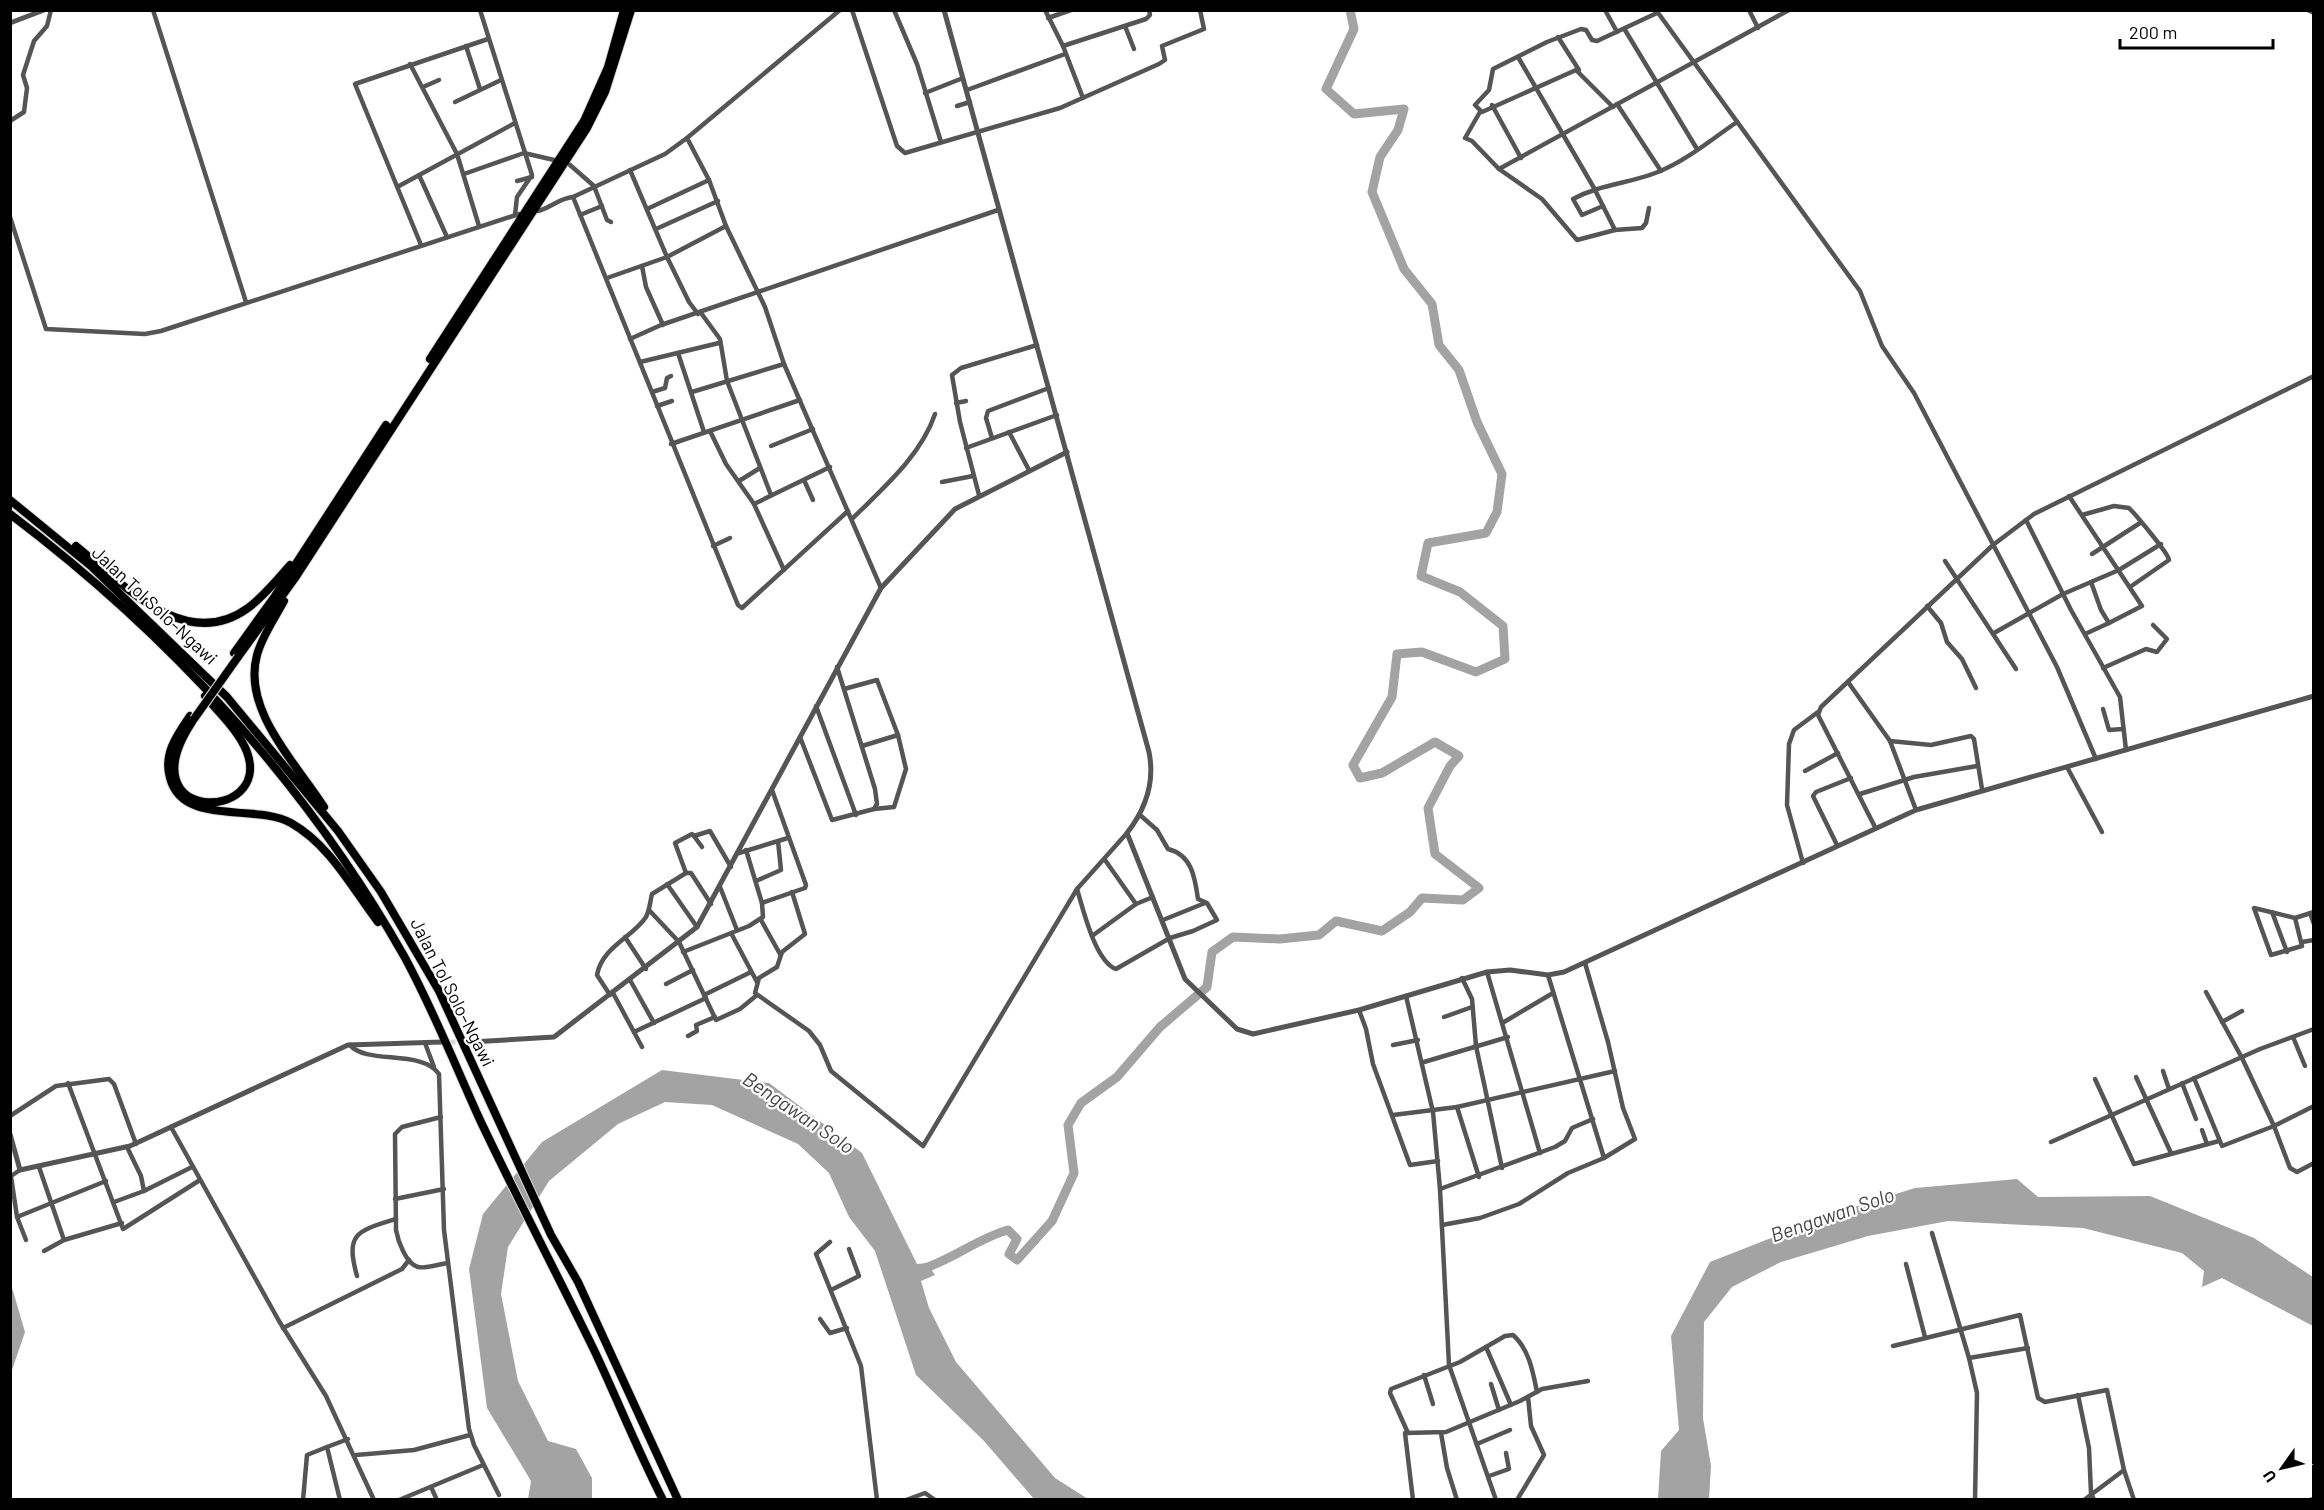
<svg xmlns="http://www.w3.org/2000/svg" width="2324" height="1510" font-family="Barlow,sans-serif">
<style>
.water{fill:#a3a3a3}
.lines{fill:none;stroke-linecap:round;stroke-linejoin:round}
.river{stroke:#a3a3a3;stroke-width:9}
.tertiary-tunnel{stroke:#d9d9d9;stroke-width:5;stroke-dasharray:5 2.5;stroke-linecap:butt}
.motorway-casing{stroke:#dbdbdb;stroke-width:10}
.minor{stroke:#555;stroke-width:4.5}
.tertiary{stroke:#555;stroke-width:5}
.motorway{stroke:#000;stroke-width:8}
.motorway-bridge-casing{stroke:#dbdbdb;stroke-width:10;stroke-linecap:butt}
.motorway-bridge{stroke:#000;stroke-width:8}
.labels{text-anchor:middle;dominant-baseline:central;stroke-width:4.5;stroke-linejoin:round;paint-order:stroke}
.street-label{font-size:18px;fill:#000;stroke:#fff}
.water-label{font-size:20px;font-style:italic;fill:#444;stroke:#fff}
</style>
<rect width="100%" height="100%" fill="#fff"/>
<g class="water">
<polygon points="662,1070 769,1083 862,1153 917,1264 927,1263 935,1275 921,1281 929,1308 956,1362 1055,1478 1088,1499 1034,1499 984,1441 916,1375 875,1251 849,1217 829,1173 798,1144 712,1105 665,1102 618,1124 549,1181 508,1247 501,1294 518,1381 548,1441 576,1449 592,1478 592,1499 528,1499 531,1481 487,1408 469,1269 483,1214 542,1142"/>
<polygon points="2017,1179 2038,1197 2150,1196 2254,1238 2313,1277 2313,1326 2222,1278 2202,1287 2204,1271 2182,1253 2083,1228 1948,1221 1868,1236 1781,1262 1732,1287 1704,1322 1703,1418 1711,1466 1709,1499 1658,1499 1661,1451 1679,1430 1671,1336 1710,1262 1835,1213 1915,1188"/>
<polygon points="11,1284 25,1332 11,1373 10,1373"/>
</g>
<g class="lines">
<path class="river" d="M919,1270C951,1261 976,1239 1008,1230L1017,1239L1009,1254L1017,1260L1052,1221L1074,1173L1068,1125L1081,1103L1117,1077L1160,1027L1207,987L1212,952L1233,937L1280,939L1319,935L1336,921L1382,931L1410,912L1422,898L1463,900L1479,888L1435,854L1428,808L1450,766L1459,756L1435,742L1382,773L1360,778L1353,765L1392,697L1397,654L1422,652L1476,672L1505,659L1503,626L1460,592L1421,576L1428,543L1486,533L1497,512L1502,474L1477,422L1459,370L1439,345L1432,304L1404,269L1372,192L1380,157L1398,130L1404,109L1354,114L1326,89L1354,29L1350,10"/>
<polyline class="tertiary-tunnel" points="443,1042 464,1042"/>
<defs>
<g id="motorway">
<polyline points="430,359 584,121 608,67 624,10"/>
<polyline points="10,500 92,567 227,697 338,831 381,892 439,991 551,1235 578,1282 678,1500"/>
<path d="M10,514C169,634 306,783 404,956C433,1009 455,1065 480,1120C517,1198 557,1274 595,1352C618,1401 638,1451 663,1500"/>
<path d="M76,546C122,583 185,654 248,608C264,596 277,580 290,565"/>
<path d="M284,601C275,618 262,636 257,655C242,710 296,763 324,807"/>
<polyline points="234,653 275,596 386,425"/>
<polyline points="238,657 295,578 587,128 605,92 631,10"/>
<path d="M190,716C177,735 163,754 170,778C183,827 256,803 291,823C330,845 352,888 378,922"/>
<path d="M192,722C125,824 273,823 247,752C239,731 219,713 205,696"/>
</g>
</defs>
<use href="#motorway" class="motorway-casing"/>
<g class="minor">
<polyline points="153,10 246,302"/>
<polyline points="480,10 532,175 517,197 515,215"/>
<polyline points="852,10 897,146 905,153 1060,108 1159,64 1165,60 1162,46 1204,29 1200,10"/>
<polyline points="894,10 917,64 941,142"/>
<polyline points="1045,10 1063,46 1083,98"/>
<polyline points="1605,10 1617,32"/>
<polyline points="1656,10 1860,291 1882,346 1914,393 2057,667 2096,759"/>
<polyline points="1749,10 1758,28"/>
<polyline points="2308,10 2314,13"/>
<polyline points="1048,18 1071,10"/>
<polyline points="1125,26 1134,49"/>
<polyline points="1625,30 1697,149"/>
<polyline points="1558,37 1579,70"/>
<polyline points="466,46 480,89"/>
<polyline points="1063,46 1146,19 1150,15 1149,10"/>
<polyline points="1518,57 1594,188 1615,230"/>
<polyline points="410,64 457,154 479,226"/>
<polyline points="423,87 439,80"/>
<polyline points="967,90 1065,54"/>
<polyline points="925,93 963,78"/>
<polyline points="455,102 501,80"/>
<polyline points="1617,104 1661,171"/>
<polyline points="1492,105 1521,158"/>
<polyline points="957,106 970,102"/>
<polyline points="1613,107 1576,70 1482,112 1475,105 1489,90 1493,69 1547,42 1581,29 1586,30 1592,40 1597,41 1657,13"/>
<polyline points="1480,112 1465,138 1472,141 1499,169 1789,10"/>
<polyline points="10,121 24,112 27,88 23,75 34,41 47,26 51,10"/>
<polyline points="687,138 709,180 726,226 765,307 784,364 881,588"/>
<polyline points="570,165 594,186 607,220 611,222"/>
<polyline points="1499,169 1542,199 1577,240 1615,230 1642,228 1646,223 1649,208"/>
<polyline points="630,170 667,257 689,302 698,314"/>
<polyline points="464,174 524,153 554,160"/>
<polyline points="419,175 447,237"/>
<polyline points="517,181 532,177"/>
<polyline points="399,186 515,123"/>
<polyline points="573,197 738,605 742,608 848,511"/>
<path d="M1603,206L1582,215L1573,199C1601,184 1628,184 1658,172C1686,161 1712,139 1737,122"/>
<polyline points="647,209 709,180"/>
<path d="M538,211C551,208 559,198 573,197L665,154L687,138L840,10"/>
<polyline points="580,215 602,206"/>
<polyline points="10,217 46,329 145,334 161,331 519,214"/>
<polyline points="656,229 718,201"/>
<polyline points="421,245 355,84 488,39"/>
<polyline points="642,266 646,287 663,325"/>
<polyline points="607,278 667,257 726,226"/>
<polyline points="701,313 720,339 727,381 771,495"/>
<polyline points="630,339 661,325 998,210"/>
<polyline points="678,353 704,432"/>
<polyline points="640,362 719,343"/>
<polyline points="652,392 665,388 667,378 671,376"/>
<polyline points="692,392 784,364"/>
<polyline points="956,403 966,401"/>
<polyline points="657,406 672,401"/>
<polyline points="710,431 726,464 754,504 784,570"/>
<polyline points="1009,432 1029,470"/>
<polyline points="992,438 986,418 988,411 1049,388"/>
<polyline points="671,444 800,400"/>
<polyline points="771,446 813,429"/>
<polyline points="966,448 1057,415"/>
<polyline points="804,480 813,500"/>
<polyline points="739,481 760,468"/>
<polyline points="942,482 973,476"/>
<polyline points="979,495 960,422 952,375 961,368 1037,345"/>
<polyline points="2069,496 2142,606 2109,623 2101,610 2091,582"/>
<polyline points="754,504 830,467"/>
<path d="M2082,515L2114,506L2129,508C2135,514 2169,554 2169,560L2130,587"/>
<path d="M852,519C882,489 921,456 935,414"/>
<polyline points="2026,520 2071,610 2120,697 2126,750"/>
<polyline points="713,546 730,538"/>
<polyline points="2092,554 2140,523"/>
<polyline points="1945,561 2016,669"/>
<polyline points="1927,606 1941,623 1947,642 1962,659 1976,688"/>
<polyline points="1994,633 2063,594 2119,570 2161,544"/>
<polyline points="2085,634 2109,623"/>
<polyline points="2103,668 2146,649 2157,652 2167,639 2153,625"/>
<polyline points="1848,682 1890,741 1916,810"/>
<polyline points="844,689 877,680 898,735 906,769 894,807 874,809"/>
<polyline points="816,706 856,815"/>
<polyline points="2103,709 2109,730 2123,729"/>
<polyline points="800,737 832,820 874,809 877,804 875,789 837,667"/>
<polyline points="1890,741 1931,745 1971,736 1974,739 1982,789"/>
<polyline points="862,746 898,735"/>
<polyline points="2067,767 2102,832"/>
<polyline points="1805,771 1838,753"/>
<polyline points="1860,794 1914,777 1977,766"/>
<polyline points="1875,827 1818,715 1821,707 1993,545 2034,514 2314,376"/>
<polyline points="694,836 702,847"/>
<polyline points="1837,845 1813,796 1816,792 1851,778"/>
<polyline points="739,853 788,838"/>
<polyline points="1105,860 1136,904"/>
<polyline points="1803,863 1787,805 1789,744 1794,730 1818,712"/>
<polyline points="686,873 691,873 711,904"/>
<polyline points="756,881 781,870 778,841"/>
<polyline points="667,884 697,927"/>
<polyline points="720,887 737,930"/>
<path d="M1077,889C1083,909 1095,961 1116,969L1170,938L1193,931L1217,920L1207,903L1198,899C1195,878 1192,855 1168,849L1157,830L1140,815"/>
<polyline points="792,892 805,934 782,952 777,967 759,978 755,993 809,1031 820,1045 831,1071 923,1146 1077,889 1127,833"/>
<polyline points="762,903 805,888 806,885 772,790"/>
<polyline points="649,910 679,942 716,1020 740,1009 757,995"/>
<polyline points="2272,912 2287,952"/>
<polyline points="2310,913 2314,924"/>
<polyline points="2295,918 2302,946 2271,955 2254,908 2295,918 2314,912"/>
<polyline points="761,920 780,954"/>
<polyline points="1163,920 1205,903"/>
<polyline points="731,933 757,982"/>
<polyline points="1092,936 1136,904 1153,897"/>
<polyline points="625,937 646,969"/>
<polyline points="2302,942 2314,940"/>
<polyline points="683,952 749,926 763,917 762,903 746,850"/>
<polyline points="1487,972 1540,1153"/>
<polyline points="1548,975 1604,1158"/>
<polyline points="1462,978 1472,999 1476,1046 1502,1168"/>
<polyline points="630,980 654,1023"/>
<polyline points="666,984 693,970"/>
<polyline points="2206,992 2242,1058 2274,1126 2290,1168 2297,1172 2314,1163"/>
<polyline points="613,993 642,1047"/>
<path d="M610,995L597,975C602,947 632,938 646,917C650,909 650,902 652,894L686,873L675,843L692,834L694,836L710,831L731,867"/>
<polyline points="704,995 751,972"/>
<polyline points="1406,996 1433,1112 1440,1189 1449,1365 1496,1500"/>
<polyline points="1359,1010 1366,1029 1373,1064 1410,1165 1438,1161"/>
<polyline points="1444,1017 1472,1007"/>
<polyline points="1504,1022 1553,993"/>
<polyline points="2222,1022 2242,1011"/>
<polyline points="634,1032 706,998"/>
<polyline points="688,1036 697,1031 696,1025 715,1017"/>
<polyline points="2293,1037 2305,1066"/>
<polyline points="425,1043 434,1067"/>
<path d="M350,1045C366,1065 422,1049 439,1074L444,1230L469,1429L474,1445L499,1495"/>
<polyline points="1393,1045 1418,1040"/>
<polyline points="1424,1062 1508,1037"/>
<polyline points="2163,1071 2169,1089"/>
<polyline points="2136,1077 2171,1153"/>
<polyline points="2194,1078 2222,1146 2274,1126 2314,1106"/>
<polyline points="2095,1079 2134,1164 2219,1141"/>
<polyline points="68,1083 123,1229 200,1180"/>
<polyline points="2182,1083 2196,1119"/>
<polyline points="1457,1107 1479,1177"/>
<polyline points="1393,1115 1457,1107 1615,1071"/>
<polyline points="10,1116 56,1086 109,1079 114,1084 136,1144"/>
<path d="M441,1117L402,1127L395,1134L396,1230C398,1241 406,1264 418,1267C426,1269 439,1264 448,1263"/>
<polyline points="171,1127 279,1321 326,1396 374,1500"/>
<polyline points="2202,1130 2207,1144"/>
<polyline points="2051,1142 2260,1049 2314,1029"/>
<polyline points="127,1147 141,1176 144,1191 192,1167"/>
<polyline points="39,1167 64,1240"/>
<polyline points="20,1170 11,1176 17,1217 26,1240"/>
<polyline points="1440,1189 1555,1147 1565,1141 1572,1128 1593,1119"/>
<polyline points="395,1199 444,1189"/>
<polyline points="114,1202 144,1191"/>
<polyline points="17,1217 106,1181"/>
<polyline points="1442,1225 1480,1218 1519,1204 1568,1173 1604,1158 1635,1139 1623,1108 1608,1042 1585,963"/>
<polyline points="1932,1233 1969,1358 1977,1393 1975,1500"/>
<polyline points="830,1242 816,1254 861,1366 877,1500"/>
<polyline points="44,1251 64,1240 122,1223"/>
<polyline points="1906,1264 1925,1337"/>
<path d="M357,1276C345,1233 357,1231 396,1219"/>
<polyline points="831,1290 859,1276 849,1249"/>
<polyline points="820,1319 830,1333 847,1328"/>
<polyline points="283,1328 402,1269 409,1260"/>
<polyline points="1893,1346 2020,1315 2038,1398 2045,1402 2107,1390 2124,1470 2134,1500"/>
<polyline points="1486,1347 1511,1405"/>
<polyline points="1969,1358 2028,1348"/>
<polyline points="1424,1375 1433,1404"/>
<polyline points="1491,1384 1499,1410"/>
<polyline points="2078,1395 2089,1448 2091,1493 2094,1500"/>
<path d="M1408,1433L1390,1393L1391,1389L1460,1362L1505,1336L1513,1335C1529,1349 1533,1372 1537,1392"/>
<polyline points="1441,1433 1447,1468 1457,1500"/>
<polyline points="1477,1444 1510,1430"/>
<polyline points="356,1455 414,1450 470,1435"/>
<polyline points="1489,1476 1509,1469 1506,1453"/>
<polyline points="431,1487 437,1500"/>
<polyline points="303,1500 307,1455 327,1447"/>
<polyline points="340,1500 327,1447 348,1439"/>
<polyline points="399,1500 483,1465"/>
<polyline points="906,1500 925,1493 935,1500"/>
<polyline points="1413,1500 1405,1433 1446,1432 1520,1401 1542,1389 1588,1381"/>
<polyline points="1517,1500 1544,1455 1531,1426 1528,1397"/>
<polyline points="2084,1500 2124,1470"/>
<polyline points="2310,1500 2314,1499"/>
</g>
<g class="tertiary">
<path d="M944,10L1149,752C1155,782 1145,810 1127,833L1185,979L1237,1029L1253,1034L1359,1010L1487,972L1510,970L1548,975L1564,972L1916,810L2314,696"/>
<polyline points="10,23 44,10"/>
<polyline points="471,1042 554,1037 697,927 881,588 955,509 1067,452"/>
<polyline points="10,1134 20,1170 130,1146 348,1045 442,1042"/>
</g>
<use href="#motorway" class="motorway"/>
<defs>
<polyline id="motorway-bridge" points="194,719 238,657"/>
</defs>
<use href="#motorway-bridge" class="motorway-bridge-casing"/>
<use href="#motorway-bridge" class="motorway-bridge"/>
</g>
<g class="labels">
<g class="street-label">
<text transform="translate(155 605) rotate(43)">Jalan Tol Solo–Ngawi</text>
<text transform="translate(453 992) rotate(63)">Jalan Tol Solo–Ngawi</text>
</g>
<g class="water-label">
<text transform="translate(799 1112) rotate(34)">Bengawan Solo</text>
<text transform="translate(1832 1214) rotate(-19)">Bengawan Solo</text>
</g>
</g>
<rect width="2324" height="1510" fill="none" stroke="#000000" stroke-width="24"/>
<g transform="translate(2282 1468) rotate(236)" stroke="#ffffff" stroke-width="4.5" paint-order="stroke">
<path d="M0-4.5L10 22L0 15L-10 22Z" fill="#000000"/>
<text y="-9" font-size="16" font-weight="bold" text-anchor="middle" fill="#000000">U</text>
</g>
<path d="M2120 39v9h153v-9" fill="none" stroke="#000000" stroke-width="3"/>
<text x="2129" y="39" font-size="18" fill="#000000" stroke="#ffffff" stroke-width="4.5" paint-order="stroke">200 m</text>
</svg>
